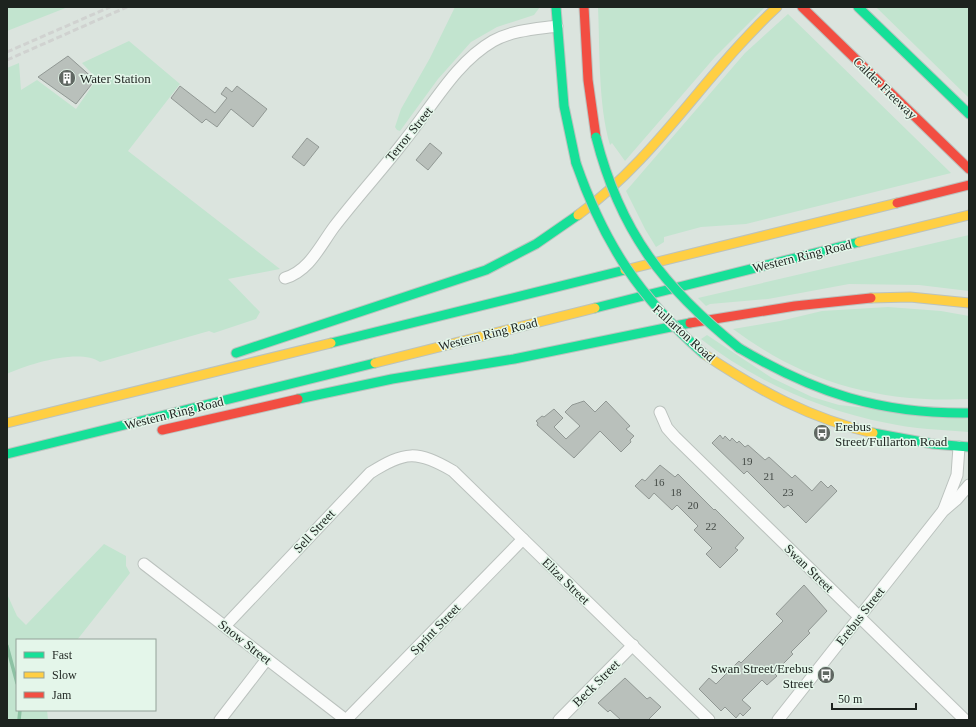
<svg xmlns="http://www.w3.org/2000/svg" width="976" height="727" font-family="Georgia,serif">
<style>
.green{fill:#c2e4cf}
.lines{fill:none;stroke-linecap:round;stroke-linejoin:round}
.stream{stroke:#8dc2a4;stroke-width:3.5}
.building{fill:#b9c0bb;stroke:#919894}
.street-casing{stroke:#bbc2be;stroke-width:13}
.fast-casing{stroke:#bbc2be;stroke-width:11}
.slow-casing{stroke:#bbc2be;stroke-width:11}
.jam-casing{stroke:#bbc2be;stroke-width:11}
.street{stroke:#fafbfa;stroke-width:11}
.fast{stroke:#16e098;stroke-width:9}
.slow{stroke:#ffcf43;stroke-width:9}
.jam{stroke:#f24e42;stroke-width:9}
.rail{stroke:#d0d2d0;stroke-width:3;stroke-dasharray:6 3;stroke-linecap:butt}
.fast-bridge-casing{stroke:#bbc2be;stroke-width:11;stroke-linecap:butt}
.fast-bridge{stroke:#16e098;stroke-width:9}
.labels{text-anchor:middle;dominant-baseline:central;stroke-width:3;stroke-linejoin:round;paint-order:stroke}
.number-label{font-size:11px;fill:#444a46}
.poi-label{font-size:13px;fill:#1d231f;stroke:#e4f6ea;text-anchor:start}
.street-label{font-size:13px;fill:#1d231f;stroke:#e4f6ea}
</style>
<rect width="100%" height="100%" fill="#dbe4de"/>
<g class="green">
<polygon points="7,7 68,7 7,31"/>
<polygon points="455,7 540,7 534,15 497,27 471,42 438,79 400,131 397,130 395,127 401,109 430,58"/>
<path d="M598,7H765L715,57L625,161L612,143L610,145C598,104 600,50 598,7Z"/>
<polygon points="876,7 969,7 969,98"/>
<polygon points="788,14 951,173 746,224 701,227 664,237 664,242 656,247 645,229 626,191 745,53"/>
<path d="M129,41L180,84L128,151L280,269L228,279L260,312L256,319L214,333L209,331L100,362C80,348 28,364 7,374V68L19,63L21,90L37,80L76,109L97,79L82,63Z"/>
<polygon points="969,235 969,291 919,285 849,284 768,299 710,304 706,306 698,298"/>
<path d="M888,307L941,311L969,316V399C879,403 806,383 733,329L780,321L822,311Z"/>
<path d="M707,335L772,378L812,397L839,405L969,419V432C942,430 914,429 887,423C821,410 754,381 701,339Z"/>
<polygon points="104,544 126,556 126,566 130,573 77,640 17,640 17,710 47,710 48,720 7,720 7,594 17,616 26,625"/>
</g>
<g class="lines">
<g class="stream">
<polyline points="7,646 17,683"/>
<polyline points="19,720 20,710"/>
</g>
</g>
<g class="building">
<polygon points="68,56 95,80 76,104 38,77"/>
<polygon points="180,86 215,113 227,98 221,94 226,87 232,92 237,86 267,109 253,127 231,109 217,127 206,119 202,123 171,98"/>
<polygon points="307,138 319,147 304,166 292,157"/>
<polygon points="430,143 442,153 428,170 416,160"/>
<polygon points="584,401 595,412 606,401 630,426 626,429 634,436 630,440 631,442 621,452 600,431 574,458 537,425 538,423 536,421 542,416 544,417 554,409 563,418 554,427 566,439 580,426 565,412 572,405"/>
<polygon points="720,435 723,439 725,436 730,441 732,438 737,443 739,441 745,447 748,445 765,460 769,457 792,478 795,475 812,491 821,481 828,488 831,485 837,491 806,523 788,505 784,508 747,471 744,474 712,443"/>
<polygon points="660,465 675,477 678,474 714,510 715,509 744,538 735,548 738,550 720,568 706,554 712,548 694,530 698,526 677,505 672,510 654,493 649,499 635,486 642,479 645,481"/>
<polygon points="804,585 827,611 808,631 810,633 791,652 793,654 774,673 777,676 767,685 762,680 742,700 751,708 743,716 740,713 736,718 725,707 721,711 699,689 709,678 716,684 739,661 741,663 783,621 776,614"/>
<polygon points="625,678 647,699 650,697 661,707 648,720 621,720 610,710 608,712 598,703"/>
</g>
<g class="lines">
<defs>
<g id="street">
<path d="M285,278C309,271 320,246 334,227C357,197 382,170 405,140C432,107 455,63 493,41C513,30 536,29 557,26"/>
<polyline points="660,412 667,428 675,437 965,720"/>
<polyline points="944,509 957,475 959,447"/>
<polyline points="144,564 346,720"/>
<path d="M225,626L370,473C405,451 417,450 453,471L709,720"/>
<polyline points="220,720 267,659"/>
<polyline points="346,720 523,539"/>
<polyline points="559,720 633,645"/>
<polyline points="778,720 943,511 957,499 969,485"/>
</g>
<g id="fast">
<polyline points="556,7 564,106 576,163"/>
<polyline points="858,7 969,114"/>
<polyline points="595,308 859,242"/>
<polyline points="331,343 625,270"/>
<path d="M739,348C815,393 880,414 969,413"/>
<polyline points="236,353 486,270 536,244 578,215"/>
<polyline points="298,399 392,379 514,359 690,323"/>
<polyline points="873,433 933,444 969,447"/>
<polyline points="7,454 375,363"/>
</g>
<g id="slow">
<path d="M578,215C657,158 706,72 777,7"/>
<polyline points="859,242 969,215"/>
<polyline points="625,270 897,203"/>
<polyline points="871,298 910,297 969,303"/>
<path d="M704,354C756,389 811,419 873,433"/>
<polyline points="375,363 595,308"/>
<polyline points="7,423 331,343"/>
</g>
<g id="jam">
<polyline points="584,7 588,80 596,137"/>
<polyline points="802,7 969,169"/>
<polyline points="897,203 969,185"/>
<polyline points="690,323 795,306 871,298"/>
<polyline points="162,430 298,399"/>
</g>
</defs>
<use href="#street" class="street-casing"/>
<use href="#fast" class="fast-casing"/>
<use href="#slow" class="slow-casing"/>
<use href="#jam" class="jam-casing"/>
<use href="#street" class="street"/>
<use href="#fast" class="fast"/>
<use href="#slow" class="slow"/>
<use href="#jam" class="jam"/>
<g class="rail">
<polyline points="7,52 110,7"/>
<polyline points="7,60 127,7"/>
</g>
<defs>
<g id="fast-bridge">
<path d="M596,137C620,232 664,288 739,348"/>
<path d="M576,163C604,244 640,298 704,354"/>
</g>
</defs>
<use href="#fast-bridge" class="fast-bridge-casing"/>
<use href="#fast-bridge" class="fast-bridge"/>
</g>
<defs>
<symbol id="building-disc" viewBox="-11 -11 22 22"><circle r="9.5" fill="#606762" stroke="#e4f6ea"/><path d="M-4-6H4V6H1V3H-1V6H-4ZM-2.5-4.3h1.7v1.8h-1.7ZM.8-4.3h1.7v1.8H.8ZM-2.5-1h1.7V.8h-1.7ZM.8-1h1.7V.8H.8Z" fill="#fff"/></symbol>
<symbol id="bus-disc" viewBox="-11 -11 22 22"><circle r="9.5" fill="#606762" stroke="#e4f6ea"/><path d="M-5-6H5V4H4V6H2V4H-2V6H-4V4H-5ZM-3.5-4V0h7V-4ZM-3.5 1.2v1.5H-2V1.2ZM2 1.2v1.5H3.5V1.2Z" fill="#fff"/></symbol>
</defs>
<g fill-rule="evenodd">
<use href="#building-disc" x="57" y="68" width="20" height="20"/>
<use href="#bus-disc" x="812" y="423" width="20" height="20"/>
<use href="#bus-disc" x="816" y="665" width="20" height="20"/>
</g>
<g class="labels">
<g class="number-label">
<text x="747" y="461">19</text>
<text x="769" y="476">21</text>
<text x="659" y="482">16</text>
<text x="676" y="492">18</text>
<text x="788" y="492">23</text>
<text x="693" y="505">20</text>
<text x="711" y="526">22</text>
</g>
<g class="poi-label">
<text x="80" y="78">Water Station</text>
<text x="835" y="426">Erebus<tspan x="835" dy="15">Street/Fullarton Road</tspan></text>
<text x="813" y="668" text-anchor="end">Swan Street/Erebus<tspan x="813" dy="15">Street</tspan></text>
</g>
<g class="street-label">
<text transform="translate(885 88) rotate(44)">Calder Freeway</text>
<text transform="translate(409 134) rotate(-51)">Terror Street</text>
<text transform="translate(802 256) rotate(-14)">Western Ring Road</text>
<text transform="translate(684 333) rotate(42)">Fullarton Road</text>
<text transform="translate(488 334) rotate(-14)">Western Ring Road</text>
<text transform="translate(174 413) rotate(-14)">Western Ring Road</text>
<text transform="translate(314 531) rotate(-47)">Sell Street</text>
<text transform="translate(809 568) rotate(44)">Swan Street</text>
<text transform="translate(566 581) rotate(44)">Eliza Street</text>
<text transform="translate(860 616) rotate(-52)">Erebus Street</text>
<text transform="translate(435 629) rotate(-46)">Sprint Street</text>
<text transform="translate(245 642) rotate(38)">Snow Street</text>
<text transform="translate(596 683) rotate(-45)">Beck Street</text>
</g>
</g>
<rect width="976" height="727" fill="none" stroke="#1d231f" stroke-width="16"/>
<rect x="16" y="639" width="140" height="72" fill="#e4f6ea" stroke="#94a299"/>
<rect x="24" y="652" width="20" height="6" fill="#16e098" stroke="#94a299"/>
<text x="52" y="659" font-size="12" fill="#1d231f">Fast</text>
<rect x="24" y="672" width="20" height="6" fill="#ffcf43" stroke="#94a299"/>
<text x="52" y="679" font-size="12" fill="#1d231f">Slow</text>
<rect x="24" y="692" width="20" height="6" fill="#f24e42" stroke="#94a299"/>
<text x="52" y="699" font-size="12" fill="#1d231f">Jam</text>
<path d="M832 703v6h84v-6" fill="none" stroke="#1d231f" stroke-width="2"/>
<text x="838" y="703" font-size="12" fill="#1d231f" stroke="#e4f6ea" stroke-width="3" paint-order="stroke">50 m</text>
</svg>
